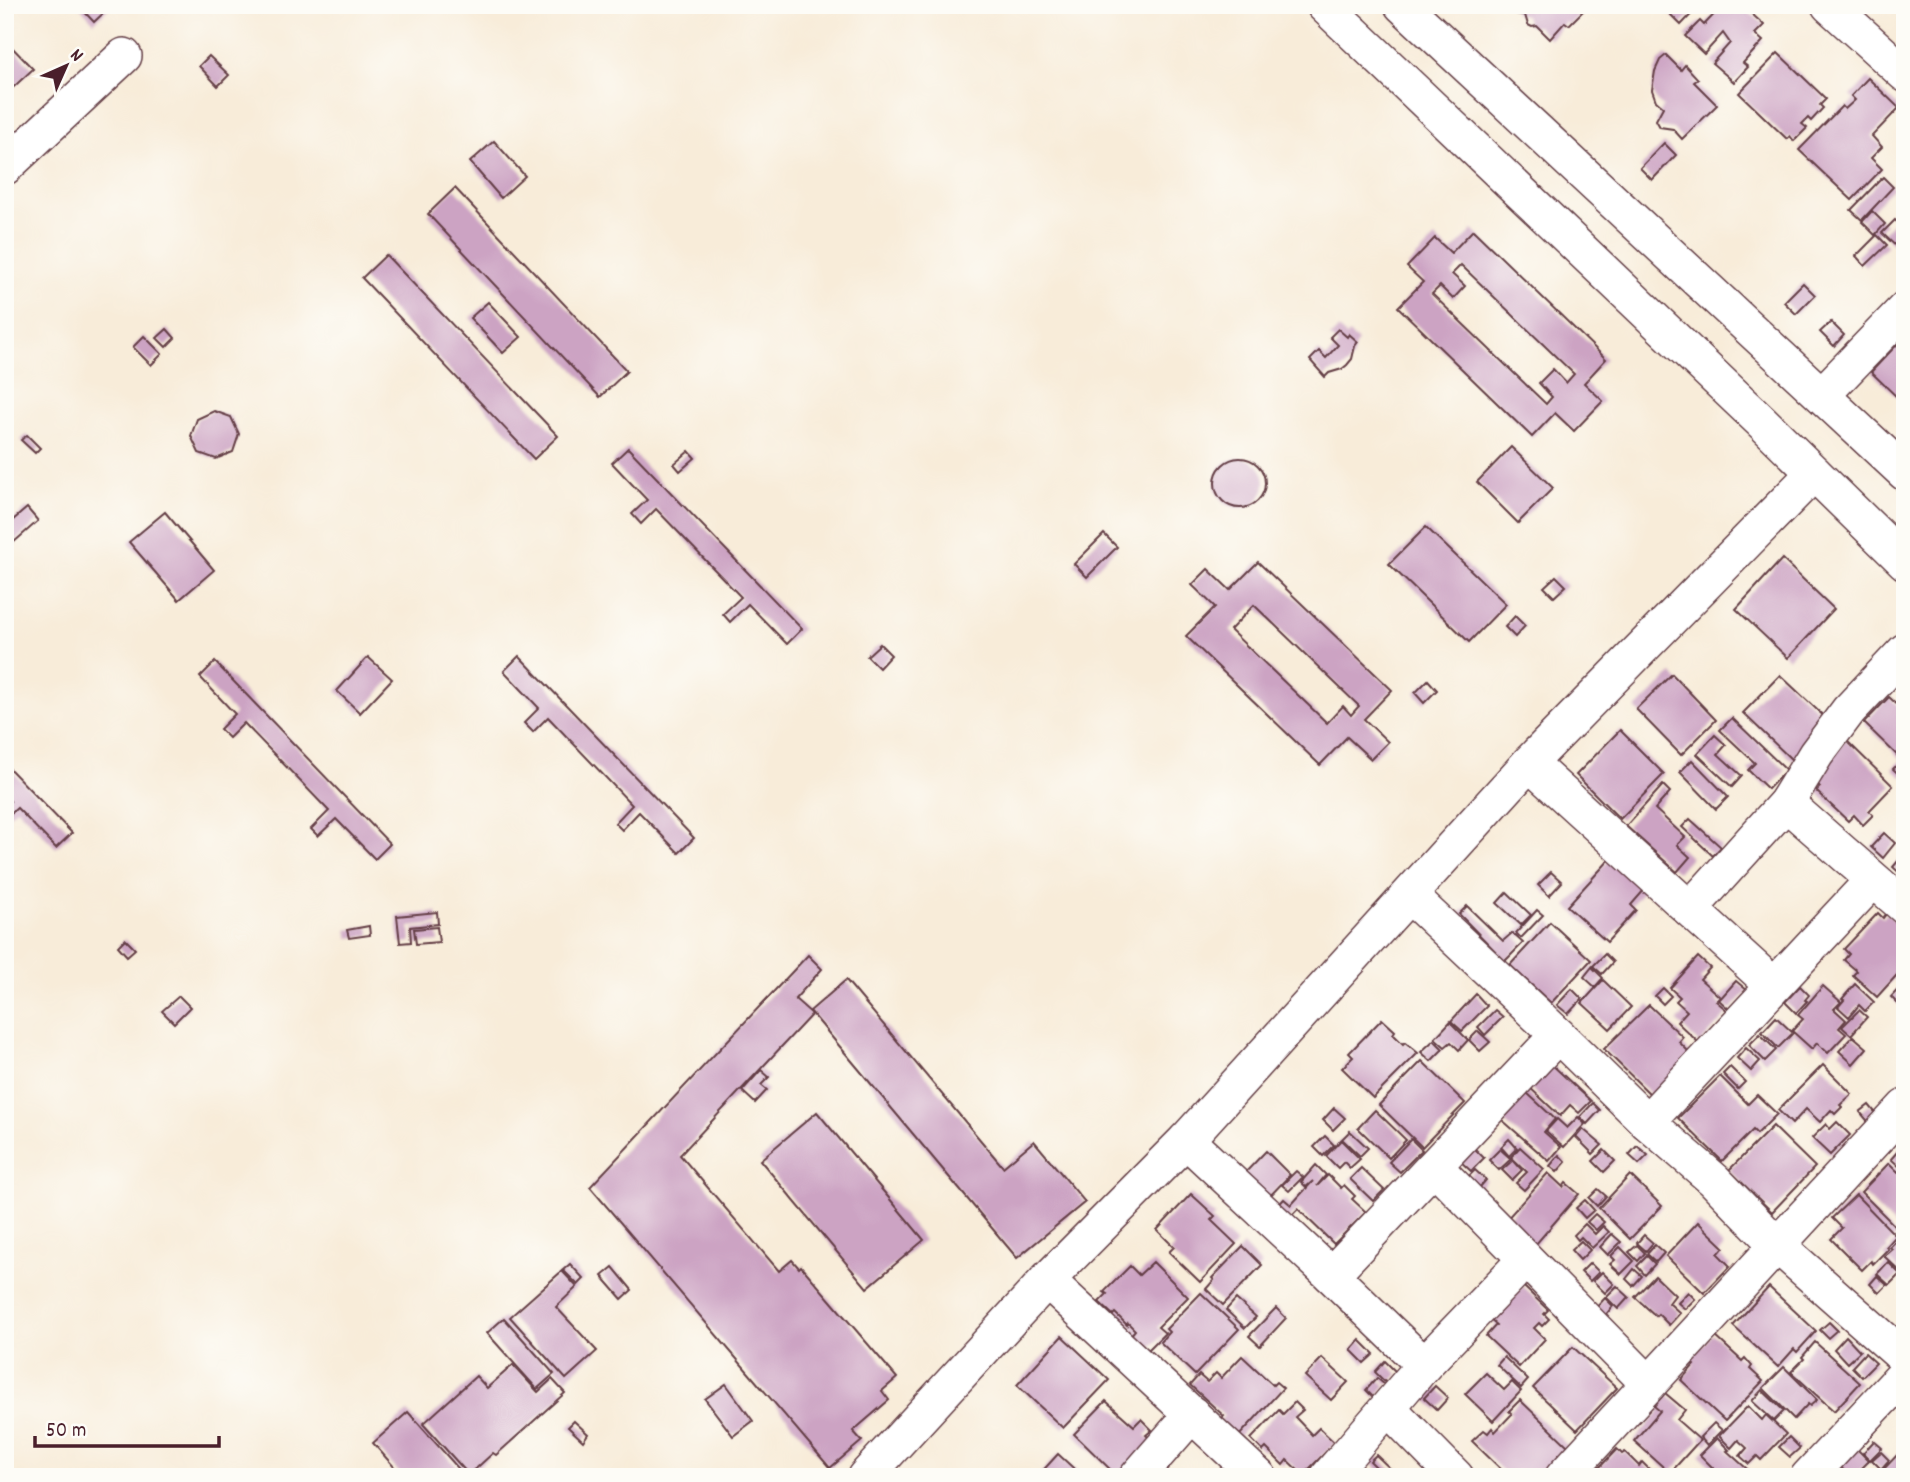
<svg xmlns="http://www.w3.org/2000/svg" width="1910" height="1482" font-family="Dekko,sans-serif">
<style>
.building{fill:#cca3c3;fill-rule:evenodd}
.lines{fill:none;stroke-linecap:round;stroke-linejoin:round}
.minor-casing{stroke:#643e45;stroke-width:38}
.minor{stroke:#fff;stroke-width:35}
</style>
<rect width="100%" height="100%" fill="#fdfcf7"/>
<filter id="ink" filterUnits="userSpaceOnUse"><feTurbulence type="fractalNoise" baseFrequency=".0143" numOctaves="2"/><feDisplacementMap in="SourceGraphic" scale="14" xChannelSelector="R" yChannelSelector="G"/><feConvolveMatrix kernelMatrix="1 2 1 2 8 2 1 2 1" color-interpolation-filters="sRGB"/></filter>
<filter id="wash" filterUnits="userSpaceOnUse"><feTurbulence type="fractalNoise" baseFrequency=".00686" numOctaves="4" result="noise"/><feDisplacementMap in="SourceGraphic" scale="28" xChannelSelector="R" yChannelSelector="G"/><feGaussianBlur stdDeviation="1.57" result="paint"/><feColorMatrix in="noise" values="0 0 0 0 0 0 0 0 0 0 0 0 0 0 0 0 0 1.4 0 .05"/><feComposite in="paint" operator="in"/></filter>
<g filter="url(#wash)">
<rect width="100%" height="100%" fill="#f8ecd9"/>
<g id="blocks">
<g class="building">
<polygon points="78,5 112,5 94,22"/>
<polygon points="1514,5 1581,5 1579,7 1583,11 1569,25 1565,22 1550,39 1537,26 1532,27 1528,25 1525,15 1516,14 1514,10"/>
<polygon points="1661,5 1700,5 1681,25"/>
<polygon points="1723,5 1732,13 1740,5 1742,5 1764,25 1755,34 1763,41 1743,63 1748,67 1734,82 1712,63 1730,43 1723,33 1704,54 1685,36 1700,21 1704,25"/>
<polygon points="5,40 33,69 5,95"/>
<polygon points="1778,53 1826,99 1820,105 1823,108 1811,121 1808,118 1802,124 1807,128 1794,141 1790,136 1787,139 1739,93"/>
<polygon points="1666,55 1681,70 1685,65 1698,79 1694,82 1717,105 1682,139 1673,129 1660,127 1656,120 1663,107 1656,101 1652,90 1655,71 1660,60"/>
<polygon points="209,56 229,75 218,86 199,66"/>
<polygon points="1868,78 1899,108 1872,136 1882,147 1871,158 1882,169 1852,200 1799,150 1842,106 1845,109 1855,100 1851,96"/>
<polygon points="494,141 525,176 501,198 470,162"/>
<polygon points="1664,143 1676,155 1652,180 1640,168"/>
<polygon points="1883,177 1893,187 1862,220 1851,210"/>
<polygon points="455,188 627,371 600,397 428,214"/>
<polygon points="1872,211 1885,224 1875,235 1862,222"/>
<polygon points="1895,220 1905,229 1905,255 1882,233"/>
<path d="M1473,230L1606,359L1584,383L1603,401L1574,431L1555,413L1532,437L1398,307L1423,282L1407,267L1435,238L1451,253ZM1461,265L1574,374L1566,383L1553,369L1539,383L1552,397L1546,404L1432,294L1440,286L1453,299L1465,286L1452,274Z"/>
<polygon points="1877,235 1887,245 1865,266 1856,256"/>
<polygon points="386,255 558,436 534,459 362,278"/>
<polygon points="1803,283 1815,295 1796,314 1784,302"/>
<polygon points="488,302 521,337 503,353 470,318"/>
<polygon points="1831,322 1844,335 1834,346 1820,332"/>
<polygon points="167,329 175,338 166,347 157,338"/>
<polygon points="1338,329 1347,337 1349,334 1358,342 1355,346 1352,359 1347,365 1342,369 1329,373 1325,377 1310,360 1319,351 1326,358 1338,345 1330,337"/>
<polygon points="144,336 162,354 151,365 133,347"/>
<polygon points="1905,336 1905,405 1871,372"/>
<polygon points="214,411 231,417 239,434 233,452 216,459 199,453 191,436 197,419"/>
<polygon points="27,435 40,448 35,453 21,440"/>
<polygon points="1511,447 1553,488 1518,523 1477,482"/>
<polygon points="628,448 802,629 787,644 748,604 730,622 723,614 741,597 656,509 641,524 632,514 647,500 612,463"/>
<polygon points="689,451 695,458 680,471 674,464"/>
<circle cx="1240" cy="483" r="25"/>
<polygon points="27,508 38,521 5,550 5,527"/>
<polygon points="165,512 214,570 179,600 129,542"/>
<polygon points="1426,527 1506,604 1469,642 1389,564"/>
<polygon points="1104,534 1117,547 1087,577 1074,564"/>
<polygon points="1782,559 1834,609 1788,658 1736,609"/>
<path d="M1258,562L1392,690L1364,719L1388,742L1371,759L1347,737L1320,765L1186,636L1215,607L1192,585L1208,569L1230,590ZM1254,605L1359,706L1351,715L1343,706L1327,723L1230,630Z"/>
<polygon points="1556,576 1566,586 1554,597 1544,587"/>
<polygon points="1515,616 1525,626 1515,637 1505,627"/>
<polygon points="880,644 891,655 879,668 867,656"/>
<polygon points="519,656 694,838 679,853 639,812 622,830 615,823 632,805 548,717 533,732 524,723 539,708 504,671"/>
<polygon points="368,657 392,679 360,713 337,691"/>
<polygon points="215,662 390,844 375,859 336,819 318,836 311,829 329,811 244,723 229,738 220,729 235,714 200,677"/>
<polygon points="1672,674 1716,720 1681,755 1636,709"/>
<polygon points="1780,675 1830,722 1793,761 1743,713"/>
<polygon points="1428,680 1437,690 1424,703 1415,693"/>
<polygon points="1889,697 1905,712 1905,775 1902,777 1893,769 1902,760 1864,723"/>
<polygon points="1732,718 1786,770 1768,789 1748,770 1755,763 1720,730"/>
<polygon points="1620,730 1664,774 1620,819 1576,775"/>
<polygon points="1715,735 1726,745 1718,754 1742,776 1732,787 1697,754"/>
<polygon points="1845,739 1893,786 1869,811 1873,815 1863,825 1854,815 1848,821 1816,791 1820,787 1814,781"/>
<polygon points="1692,760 1728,797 1716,809 1680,772"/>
<polygon points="5,764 72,833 56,848 17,808 5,819 5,805 10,801 5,795"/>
<polygon points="1663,785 1670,792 1655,809 1685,837 1677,845 1690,857 1677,872 1626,826"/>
<polygon points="1690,819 1721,847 1713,856 1682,827"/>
<polygon points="1884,833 1895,843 1883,858 1871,847"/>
<polygon points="1905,853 1905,878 1893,867"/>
<polygon points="1611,858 1645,889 1631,905 1636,910 1607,942 1567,906"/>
<polygon points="1551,872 1562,882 1549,896 1538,885"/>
<polygon points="1507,892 1531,915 1521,925 1497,903"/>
<polygon points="1467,906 1503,941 1512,933 1523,943 1505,961 1459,914"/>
<polygon points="1537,910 1543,915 1521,938 1516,933"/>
<polygon points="437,912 438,924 410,927 411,942 400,943 397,916"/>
<polygon points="1878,913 1883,918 1887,913 1900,926 1905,921 1905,966 1877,997 1853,975 1857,971 1844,960 1849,954 1844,949"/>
<polygon points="1550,922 1591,960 1551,1003 1510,965"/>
<polygon points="369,926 370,935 349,938 347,930"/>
<polygon points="437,927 439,942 416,944 414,929"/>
<polygon points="125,939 135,949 127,956 118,946"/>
<polygon points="1605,954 1613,962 1602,974 1593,966"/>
<polygon points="808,955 822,969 795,999 812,1014 680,1155 779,1271 792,1260 799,1268 801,1266 897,1378 882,1391 889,1400 853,1431 862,1441 830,1468 590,1187"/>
<polygon points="1698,957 1710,968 1700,979 1720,997 1716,1001 1729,1012 1700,1044 1677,1022 1687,1011 1676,1001 1680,997 1670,988"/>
<polygon points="1592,967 1603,978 1595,987 1584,977"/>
<polygon points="846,980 1003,1167 1034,1141 1085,1202 1017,1258 810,1011"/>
<polygon points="1603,980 1631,1007 1610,1029 1582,1003"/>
<polygon points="1736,981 1748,991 1730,1010 1719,1000"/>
<polygon points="1905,982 1905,1018 1900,1014 1904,1010 1891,997"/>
<polygon points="1855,984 1874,1002 1865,1011 1859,1005 1849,1017 1838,1007 1844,1000 1842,999"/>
<polygon points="1800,986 1809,995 1805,1000 1807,1001 1796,1013 1785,1002"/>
<polygon points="1823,986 1841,1002 1834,1009 1846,1020 1839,1028 1846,1034 1828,1053 1817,1043 1812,1049 1792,1031 1803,1019 1798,1015"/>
<polygon points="1663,988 1671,996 1663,1004 1655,996"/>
<polygon points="1572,989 1582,999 1568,1014 1557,1005"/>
<polygon points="1476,994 1487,1006 1462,1031 1451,1021"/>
<polygon points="179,996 190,1007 174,1023 162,1011"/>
<polygon points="1649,1005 1683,1037 1679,1042 1693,1056 1653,1097 1604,1049"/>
<polygon points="1495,1010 1503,1017 1485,1035 1478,1027"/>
<polygon points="1859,1010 1867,1017 1851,1035 1842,1027"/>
<polygon points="1776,1017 1793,1033 1778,1048 1762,1032"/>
<polygon points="1382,1019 1395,1031 1393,1034 1403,1044 1405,1042 1418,1053 1373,1098 1342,1068 1353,1057 1349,1053"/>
<polygon points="1450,1022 1468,1040 1459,1050 1451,1042 1445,1047 1435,1038"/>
<polygon points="1478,1031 1490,1042 1480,1051 1469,1040"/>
<polygon points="1760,1034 1776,1050 1765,1061 1749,1045"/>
<polygon points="1853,1036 1867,1048 1853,1064 1839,1051"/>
<polygon points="1434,1040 1443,1049 1431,1061 1421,1052"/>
<polygon points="1746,1048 1760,1061 1751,1071 1737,1058"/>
<polygon points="1422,1061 1465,1103 1422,1147 1379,1105"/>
<polygon points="1549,1062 1591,1101 1579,1113 1570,1105 1560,1116 1527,1085"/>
<polygon points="1823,1065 1852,1094 1840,1105 1842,1107 1835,1114 1831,1110 1820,1122 1806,1109 1792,1124 1778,1110"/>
<polygon points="1730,1067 1745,1082 1738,1089 1723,1074"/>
<polygon points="761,1070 769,1077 761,1085 767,1090 755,1103 742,1091"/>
<polygon points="1720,1076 1748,1104 1757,1095 1777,1114 1757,1134 1753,1130 1722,1161 1678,1118"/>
<polygon points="1526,1092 1555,1119 1544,1132 1561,1147 1549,1161 1501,1119"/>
<polygon points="1593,1103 1600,1110 1587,1124 1580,1117"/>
<polygon points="1869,1105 1879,1117 1871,1125 1860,1112"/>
<polygon points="1334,1108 1345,1118 1333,1130 1323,1120"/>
<polygon points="1375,1110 1406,1140 1389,1158 1358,1128"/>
<polygon points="817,1112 924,1240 867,1288 760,1160"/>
<polygon points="1578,1117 1585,1124 1564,1147 1546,1131 1557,1119 1567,1128"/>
<polygon points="1837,1122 1850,1135 1830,1155 1812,1138 1826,1124 1830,1129"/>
<polygon points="1773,1126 1815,1167 1772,1212 1729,1170"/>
<polygon points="1583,1129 1602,1145 1593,1154 1576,1137"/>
<polygon points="1350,1131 1368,1148 1360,1156 1342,1139"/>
<polygon points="1325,1136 1334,1145 1323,1156 1314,1147"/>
<polygon points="1411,1139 1422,1150 1400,1172 1389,1162"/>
<polygon points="1509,1139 1517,1148 1509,1156 1501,1147"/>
<polygon points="1341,1140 1360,1159 1350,1168 1344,1162 1338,1168 1326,1156"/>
<polygon points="1905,1143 1905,1164 1901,1168 1891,1159"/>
<polygon points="1637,1146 1648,1155 1639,1164 1629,1155"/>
<polygon points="1473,1147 1484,1158 1471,1171 1460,1161"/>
<polygon points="1520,1147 1544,1169 1524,1190 1516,1183 1527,1172 1511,1157"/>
<polygon points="1500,1149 1511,1159 1499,1170 1489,1160"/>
<polygon points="1604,1150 1615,1161 1604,1172 1593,1161"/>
<polygon points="1266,1151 1290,1175 1266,1200 1242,1176"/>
<polygon points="1559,1155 1566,1162 1557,1172 1550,1166"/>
<polygon points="1513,1160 1522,1170 1512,1180 1502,1170"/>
<polygon points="1889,1163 1898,1172 1905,1166 1905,1228 1901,1232 1861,1192"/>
<polygon points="1316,1165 1326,1175 1317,1186 1328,1175 1341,1188 1344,1185 1355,1196 1352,1199 1366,1212 1334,1244 1298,1209 1283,1224 1271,1213 1284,1199 1291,1205 1313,1181 1306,1187 1301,1182"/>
<polygon points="1361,1168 1384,1190 1373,1201 1350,1179"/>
<polygon points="1475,1170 1486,1180 1473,1195 1461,1184"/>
<polygon points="1296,1171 1303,1177 1289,1191 1282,1185"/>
<polygon points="1548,1173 1563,1187 1566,1183 1579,1194 1530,1251 1505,1221"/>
<polygon points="1630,1175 1662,1206 1630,1239 1599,1208"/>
<polygon points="1598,1189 1606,1196 1597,1206 1589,1198"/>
<polygon points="1191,1194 1215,1216 1211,1220 1236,1244 1200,1282 1169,1252 1174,1247 1157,1230"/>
<polygon points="1856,1195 1896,1236 1886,1247 1888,1249 1873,1264 1871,1261 1862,1270 1831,1239 1842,1228 1832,1218"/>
<polygon points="1585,1200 1594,1210 1585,1218 1576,1208"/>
<polygon points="1595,1214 1604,1222 1596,1230 1587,1222"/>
<polygon points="1698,1222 1724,1247 1718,1254 1730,1266 1704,1293 1666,1256"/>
<polygon points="1585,1224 1595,1234 1603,1226 1609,1232 1592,1248 1581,1237 1578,1240 1574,1235"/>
<polygon points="1905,1232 1905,1276 1884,1256 1892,1249 1890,1247"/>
<polygon points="1612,1234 1621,1242 1608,1255 1600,1247"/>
<polygon points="1644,1235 1653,1243 1646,1251 1637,1243"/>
<polygon points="1581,1241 1590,1250 1580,1260 1571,1250"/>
<polygon points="1637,1245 1645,1253 1638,1261 1629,1252"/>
<polygon points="1655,1245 1664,1253 1656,1262 1647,1254"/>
<polygon points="1243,1246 1262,1265 1223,1305 1206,1289 1214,1280 1212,1278"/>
<polygon points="1620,1247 1634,1261 1621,1274 1610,1264 1615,1260 1611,1256"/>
<polygon points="1647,1256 1655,1264 1645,1275 1637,1266"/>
<polygon points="1153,1262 1188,1297 1158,1327 1165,1333 1146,1352 1130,1336 1135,1330 1128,1323 1127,1325 1115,1313 1113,1315 1099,1302 1107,1294 1104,1292 1130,1266 1139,1275"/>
<polygon points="1888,1262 1900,1274 1889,1285 1877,1274"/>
<polygon points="1590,1263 1599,1272 1590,1281 1581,1272"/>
<polygon points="570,1264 584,1279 578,1285 563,1270"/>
<polygon points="613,1267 632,1290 622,1299 602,1276"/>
<polygon points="1634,1269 1642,1276 1633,1286 1626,1279"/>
<polygon points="562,1271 577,1287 556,1307 597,1351 566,1379 510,1317"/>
<polygon points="1602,1272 1614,1284 1605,1293 1593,1281"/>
<polygon points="1655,1276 1675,1295 1669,1303 1680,1313 1669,1325 1658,1314 1656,1316 1635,1297"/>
<polygon points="1877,1276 1887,1285 1879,1293 1870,1284"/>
<polygon points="1523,1286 1548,1310 1544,1314 1549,1319 1542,1326 1539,1323 1534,1328 1545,1339 1519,1367 1486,1336 1496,1325 1490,1320"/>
<polygon points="1617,1286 1629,1297 1618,1309 1606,1297"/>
<polygon points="1769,1287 1816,1331 1797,1352 1794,1349 1778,1367 1733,1326"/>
<polygon points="1688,1292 1695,1299 1685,1309 1678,1303"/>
<polygon points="1201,1293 1239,1329 1195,1375 1160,1342 1169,1332 1166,1329"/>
<polygon points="1605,1298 1613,1306 1604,1317 1595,1309"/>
<polygon points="1236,1299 1256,1317 1245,1328 1226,1310"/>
<polygon points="1276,1308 1286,1318 1260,1346 1249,1336"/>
<polygon points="504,1318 554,1374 537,1389 487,1333"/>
<polygon points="1829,1322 1837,1330 1828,1338 1820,1330"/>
<polygon points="1713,1334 1742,1361 1745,1358 1752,1366 1750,1369 1763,1381 1725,1421 1681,1380 1694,1365 1689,1360"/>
<polygon points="1062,1336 1109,1380 1063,1428 1017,1385"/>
<polygon points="1846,1336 1860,1351 1847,1363 1834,1349"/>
<polygon points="1360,1340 1374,1354 1364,1363 1351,1350"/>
<polygon points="1815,1342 1860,1383 1834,1411 1791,1372 1804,1359 1802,1357"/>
<polygon points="1573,1347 1617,1388 1577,1430 1533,1388"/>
<polygon points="1865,1353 1876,1363 1862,1377 1852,1367"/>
<polygon points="1242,1356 1273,1385 1276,1382 1283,1388 1238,1437 1220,1420 1224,1416 1190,1385 1199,1375 1207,1382 1216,1373 1221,1378"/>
<polygon points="1504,1357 1528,1380 1521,1388 1497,1365"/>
<polygon points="1322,1358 1348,1382 1331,1400 1305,1376"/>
<polygon points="1385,1361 1398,1374 1388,1385 1375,1372"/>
<polygon points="513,1365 538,1392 552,1379 565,1393 496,1455 493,1453 469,1475 423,1424 476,1376 487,1388"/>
<polygon points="1784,1367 1817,1400 1810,1406 1808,1404 1794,1419 1763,1388"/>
<polygon points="1486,1373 1504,1390 1512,1382 1521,1391 1493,1421 1465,1394"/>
<polygon points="1377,1378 1386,1386 1374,1398 1366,1390"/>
<polygon points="726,1384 753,1421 733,1436 705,1399"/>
<polygon points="1435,1386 1448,1398 1437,1410 1424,1398"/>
<polygon points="1762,1390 1784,1411 1774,1421 1752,1401"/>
<polygon points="1665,1393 1685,1410 1677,1420 1700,1440 1670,1473 1634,1441 1660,1411 1654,1406"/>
<polygon points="1520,1400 1568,1446 1540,1477 1509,1477 1472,1441 1484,1430 1488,1433 1492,1428 1495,1432 1512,1414 1509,1411"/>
<polygon points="1106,1401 1134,1426 1141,1419 1152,1430 1146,1435 1155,1444 1124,1477 1118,1477 1074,1434"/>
<polygon points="1295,1402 1303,1410 1295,1417 1312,1435 1319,1428 1335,1443 1303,1475 1287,1460 1283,1465 1266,1448 1263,1451 1251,1439 1279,1410 1283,1414"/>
<polygon points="1748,1406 1762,1420 1766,1415 1786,1434 1761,1460 1757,1456 1749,1464 1740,1456 1747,1448 1738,1440 1731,1448 1719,1436"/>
<polygon points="408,1412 466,1477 403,1477 373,1443"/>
<polygon points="574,1421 588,1434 583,1441 568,1427"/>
<polygon points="1714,1423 1722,1430 1707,1445 1700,1437"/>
<polygon points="1789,1437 1800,1448 1790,1457 1779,1447"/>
<polygon points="1717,1438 1729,1450 1727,1451 1756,1477 1704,1477 1713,1468 1700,1455"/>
<polygon points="1874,1441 1882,1448 1870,1460 1863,1453"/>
<polygon points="1852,1444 1869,1461 1853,1477 1851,1477 1835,1462"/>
<polygon points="1617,1449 1622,1454 1625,1452 1639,1466 1642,1462 1652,1472 1655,1469 1663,1477 1600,1477 1604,1473 1599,1468"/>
<polygon points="1881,1452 1889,1460 1881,1469 1872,1460"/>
<polygon points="1899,1453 1905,1458 1905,1477 1888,1477 1882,1471"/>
<polygon points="1058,1454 1083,1477 1037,1477"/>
<polygon points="1376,1455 1399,1477 1386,1477 1370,1461"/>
</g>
</g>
</g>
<g filter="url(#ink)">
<use href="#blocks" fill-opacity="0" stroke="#643e45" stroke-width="2"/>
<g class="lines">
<defs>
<g id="minor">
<polyline points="1324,5 1762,422 1905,562"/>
<polyline points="1402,5 1905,473"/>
<polyline points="1829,5 1905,74"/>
<polyline points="5,167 124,56"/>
<polyline points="1822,395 1905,309"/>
<polyline points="1529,763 1773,985"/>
<polyline points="1786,803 1905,907"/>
<polyline points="1410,896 1558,1035 1647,1122 1714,1180 1777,1245 1905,1358"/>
<polyline points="1690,909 1786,803 1816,754 1849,710 1905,651"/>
<polyline points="1647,1122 1873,880"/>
<polyline points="1186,1140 1331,1275"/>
<polyline points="1435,1167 1649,1384"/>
<polyline points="1047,1280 1259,1477"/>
<polyline points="1424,1365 1331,1275 1558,1035"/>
<polyline points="1388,1408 1456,1477"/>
<polyline points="865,1477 1047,1280 1186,1140 1529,763 1814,473"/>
<polyline points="1137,1477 1192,1414"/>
<polyline points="1328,1477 1424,1365 1525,1260"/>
<polyline points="1563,1477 1905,1107"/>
<polyline points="1808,1477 1905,1374"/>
</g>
</defs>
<use href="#minor" class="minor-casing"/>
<use href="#minor" class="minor"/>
</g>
</g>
<rect width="1910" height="1482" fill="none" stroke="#fdfcf7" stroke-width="28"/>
<g transform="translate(66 66) rotate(45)" stroke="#fdfcf7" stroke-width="5" paint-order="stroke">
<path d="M0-5L12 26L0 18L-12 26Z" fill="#4a1f2b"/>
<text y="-10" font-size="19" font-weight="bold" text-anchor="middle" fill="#4a1f2b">N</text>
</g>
<path d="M35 1436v10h184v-10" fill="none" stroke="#4a1f2b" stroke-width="3.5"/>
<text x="46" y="1436" font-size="21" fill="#4a1f2b" stroke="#fdfcf7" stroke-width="5" paint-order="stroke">50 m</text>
</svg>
